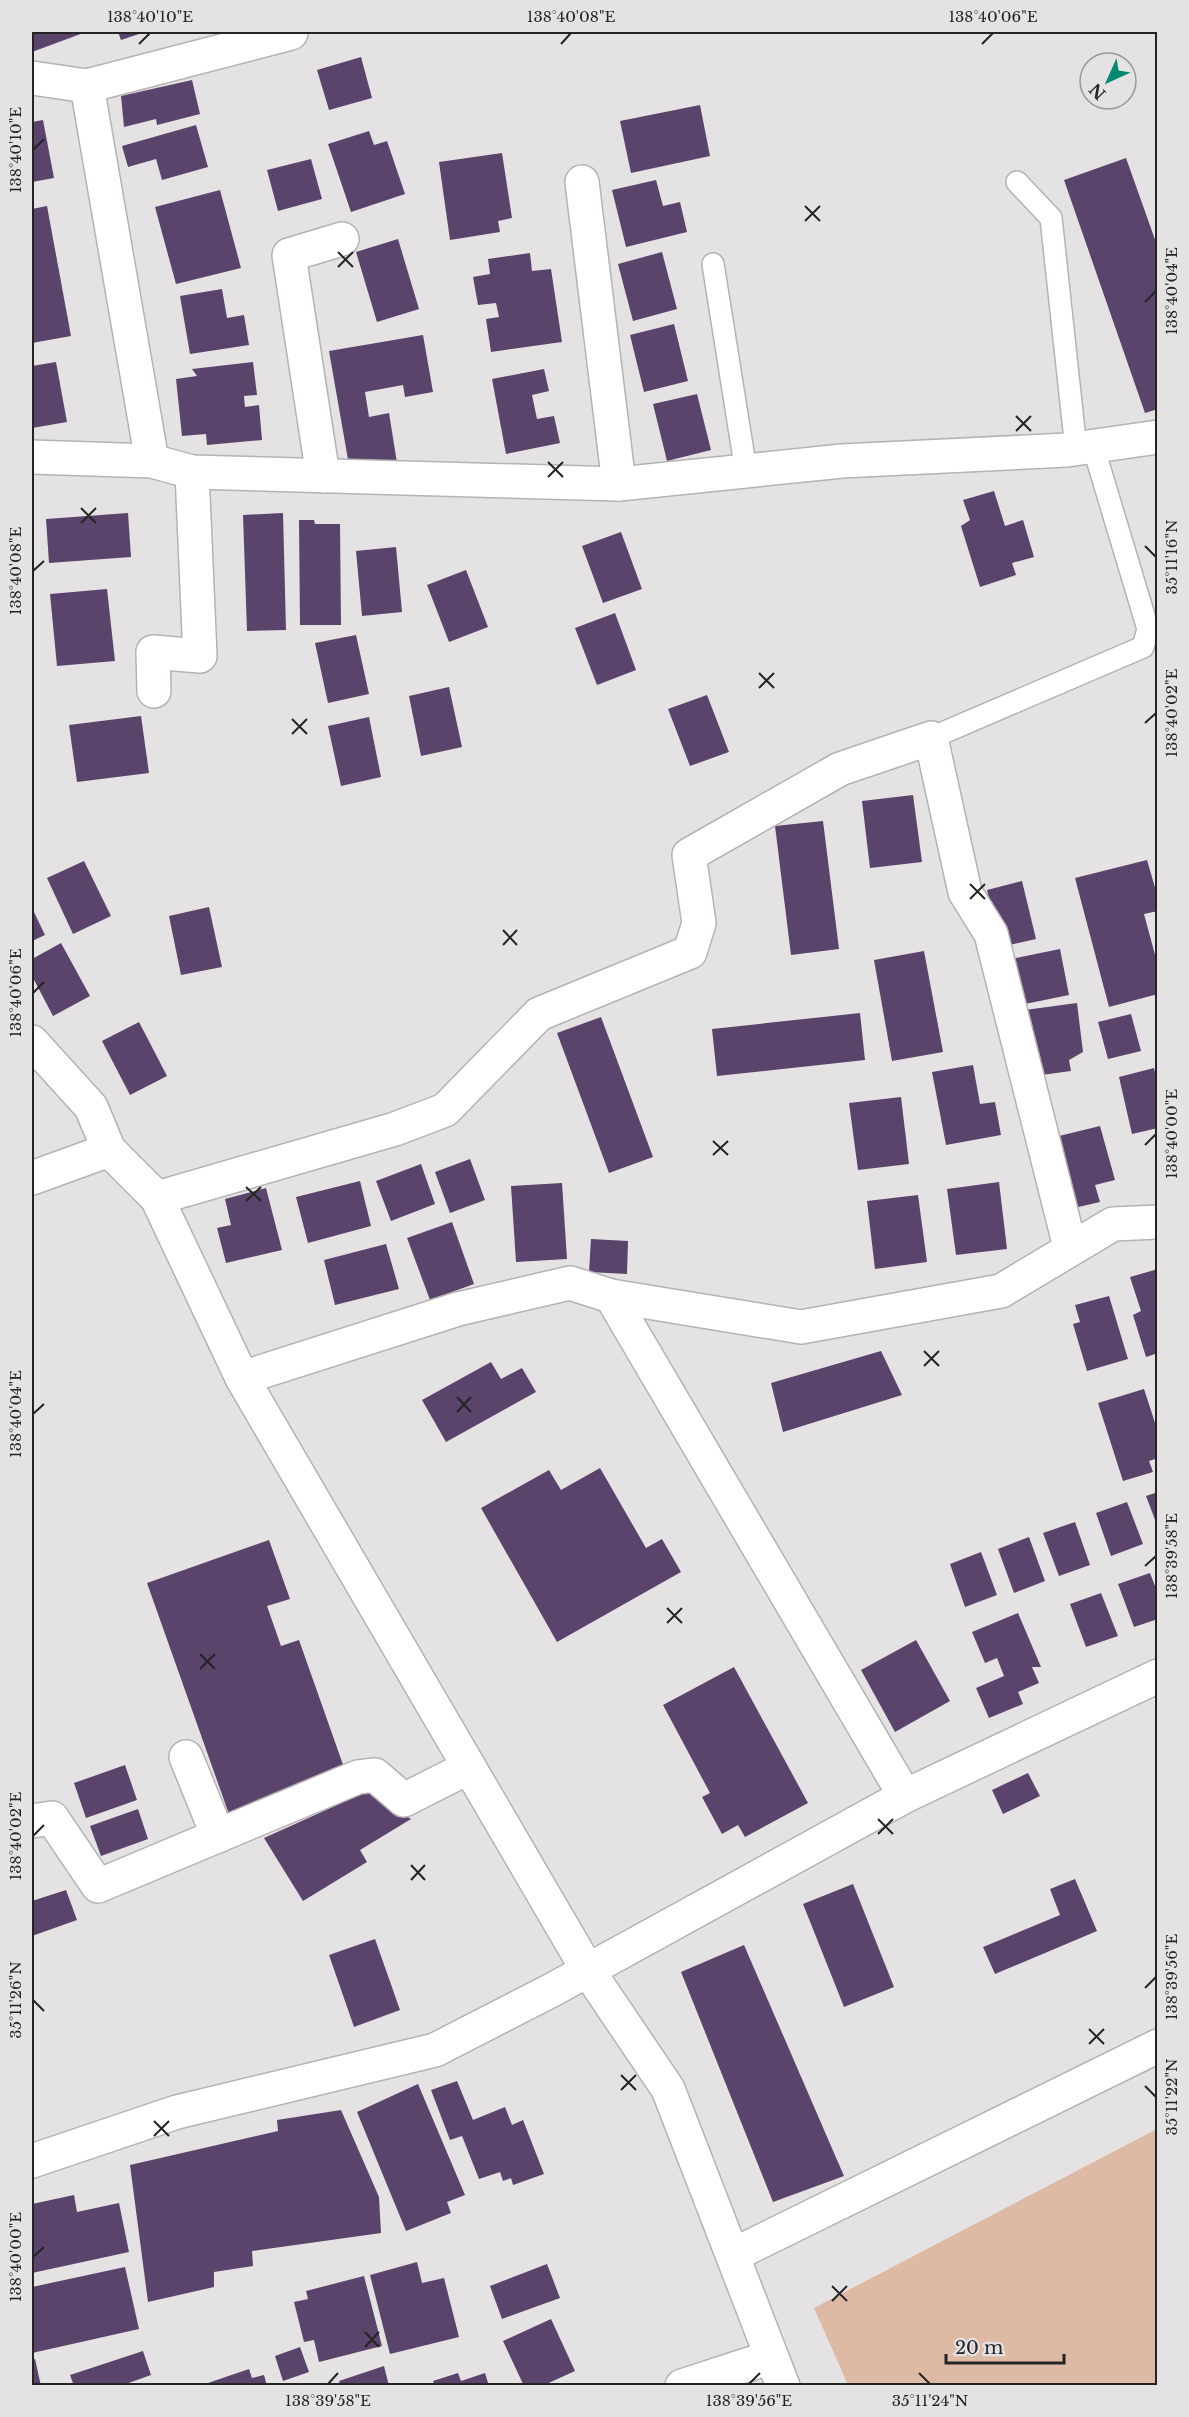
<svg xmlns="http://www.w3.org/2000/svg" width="1189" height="2417" font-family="'Libre Baskerville',serif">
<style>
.green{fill:#debaa5}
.building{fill:#5b446b}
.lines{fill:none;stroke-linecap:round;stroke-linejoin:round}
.lane-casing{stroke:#b5b2b4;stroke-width:24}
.street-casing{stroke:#b5b2b4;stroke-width:36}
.secondary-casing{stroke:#b5b2b4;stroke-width:36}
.lane{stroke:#fff;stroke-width:21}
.street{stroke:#fff;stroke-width:33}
.secondary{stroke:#fff;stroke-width:33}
.ticks{fill:none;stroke:#252425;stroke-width:2}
.neatline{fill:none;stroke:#252425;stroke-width:2}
.ticks-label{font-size:15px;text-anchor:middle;fill:#252425}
</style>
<rect width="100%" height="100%" fill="#e5e2e4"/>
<polygon class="green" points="1157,2129 1157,2385 848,2385 814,2308"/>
<g class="building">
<polygon points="32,32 86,32 32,52"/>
<polygon points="118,32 145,32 121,40"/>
<polygon points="361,57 372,98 329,110 317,70"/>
<polygon points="192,80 200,114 157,125 156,119 124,127 121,96"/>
<polygon points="700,105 710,156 631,173 620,121"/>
<polygon points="43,120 54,178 32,182 32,122"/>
<polygon points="196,125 208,167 162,180 156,159 128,167 122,146"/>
<polygon points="369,131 374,145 387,141 405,194 351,212 328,144"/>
<polygon points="502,153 512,218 498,221 500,232 450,240 439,162"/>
<polygon points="1126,158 1158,248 1158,409 1145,413 1064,180"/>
<polygon points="311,159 322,199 278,211 267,170"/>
<polygon points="656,180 663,206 680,202 687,232 626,247 612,190"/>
<polygon points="220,190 241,268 176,284 155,207"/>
<polygon points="47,206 71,336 32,343 32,209"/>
<polygon points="398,239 419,309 377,322 356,252"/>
<polygon points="662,252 677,309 633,321 618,264"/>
<polygon points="530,253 532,271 551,269 562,342 491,352 486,319 499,317 496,303 478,305 473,277 490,274 488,259"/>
<polygon points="222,289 227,318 244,315 249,345 190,354 180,296"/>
<polygon points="674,324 688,381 644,392 630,335"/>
<polygon points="423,335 433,392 405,397 403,385 365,392 369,417 389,413 397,463 350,471 329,351"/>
<polygon points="56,362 67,422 32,428 32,366"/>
<polygon points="253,362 257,395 244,396 245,407 259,405 262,440 207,445 206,434 182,436 176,379 197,376 192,369"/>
<polygon points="544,369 549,391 532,395 537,419 554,416 560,443 506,454 492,379"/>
<polygon points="697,394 711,450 667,461 653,404"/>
<polygon points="994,491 1005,526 1023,520 1034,557 1012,563 1016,575 980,587 961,526 970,520 963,500"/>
<polygon points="128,513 131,557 49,563 46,519"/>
<polygon points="283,513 286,630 247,631 243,515"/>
<polygon points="299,520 314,520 315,524 340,524 341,625 300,625"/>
<polygon points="621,532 642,589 603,603 582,546"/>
<polygon points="396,547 402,612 362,616 356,551"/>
<polygon points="466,570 488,627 449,642 427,585"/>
<polygon points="107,589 115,661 57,666 50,594"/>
<polygon points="615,613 636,670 597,685 575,628"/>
<polygon points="356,635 369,694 328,703 315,643"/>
<polygon points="449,687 462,747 421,756 409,696"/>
<polygon points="707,695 729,752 690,766 668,709"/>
<polygon points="141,716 149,773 77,782 69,725"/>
<polygon points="369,717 381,777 341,786 328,726"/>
<polygon points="913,795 922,862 870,868 862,801"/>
<polygon points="823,821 839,949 791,955 775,826"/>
<polygon points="1147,860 1158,898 1158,911 1144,914 1158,966 1158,994 1109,1007 1075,878"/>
<polygon points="84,861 111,916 73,934 47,878"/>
<polygon points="1022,881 1036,939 1001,947 987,890"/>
<polygon points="209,907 222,967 181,975 169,916"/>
<polygon points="32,908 45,935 32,941"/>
<polygon points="61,943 90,996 53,1016 32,976 32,959"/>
<polygon points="1060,949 1069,995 1020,1005 1011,959"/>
<polygon points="924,951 943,1052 892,1061 874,960"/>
<polygon points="1077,1003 1083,1052 1069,1060 1071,1071 1034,1076 1025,1010"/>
<polygon points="860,1013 865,1060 717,1076 712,1029"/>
<polygon points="1131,1014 1141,1051 1108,1059 1098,1022"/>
<polygon points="601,1017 653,1157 609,1173 557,1033"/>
<polygon points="139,1022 167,1076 130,1095 102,1041"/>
<polygon points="973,1065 980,1104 995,1102 1001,1135 946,1145 932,1072"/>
<polygon points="1154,1068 1158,1085 1158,1128 1132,1134 1119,1077"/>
<polygon points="901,1097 909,1164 858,1170 849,1103"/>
<polygon points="1100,1126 1115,1180 1095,1185 1100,1202 1074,1208 1055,1137"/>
<polygon points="470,1159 485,1200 450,1213 435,1172"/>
<polygon points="421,1164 435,1204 391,1221 376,1181"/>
<polygon points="360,1181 371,1226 308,1243 296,1197"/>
<polygon points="999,1182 1007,1249 956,1255 947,1189"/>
<polygon points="562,1183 567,1259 516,1262 511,1186"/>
<polygon points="266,1188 282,1250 226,1263 217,1228 231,1225 225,1199"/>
<polygon points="918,1195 927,1262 875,1269 867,1201"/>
<polygon points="452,1222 474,1284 430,1300 407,1238"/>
<polygon points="591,1239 628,1241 627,1274 589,1272"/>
<polygon points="386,1244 399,1289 335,1305 324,1260"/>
<polygon points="1158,1269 1158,1353 1146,1357 1133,1315 1141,1311 1130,1277"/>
<polygon points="1109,1296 1128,1359 1087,1371 1073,1324 1080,1322 1075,1305"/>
<polygon points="881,1351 902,1395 783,1432 771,1383"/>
<polygon points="491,1362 501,1379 522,1368 536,1392 446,1442 422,1400"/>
<polygon points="1144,1389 1158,1432 1158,1458 1149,1461 1153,1472 1123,1481 1098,1403"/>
<polygon points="600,1468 646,1548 662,1539 681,1572 557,1642 481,1508 549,1470 561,1490"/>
<polygon points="1158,1492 1158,1525 1157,1525 1146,1496"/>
<polygon points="1127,1502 1143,1544 1111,1556 1096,1513"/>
<polygon points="1075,1522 1090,1565 1059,1576 1043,1533"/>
<polygon points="1029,1537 1045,1581 1014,1593 998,1549"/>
<polygon points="269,1540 290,1599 267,1606 281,1646 299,1640 347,1776 230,1817 147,1583"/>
<polygon points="981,1552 997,1595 965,1607 950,1564"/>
<polygon points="1150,1573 1158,1594 1158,1619 1134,1627 1118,1584"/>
<polygon points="1101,1593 1118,1636 1086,1647 1070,1604"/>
<polygon points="1018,1613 1041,1667 1032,1667 1039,1683 1018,1692 1023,1704 989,1718 976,1688 1004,1676 997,1658 985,1663 972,1632"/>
<polygon points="916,1640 950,1701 895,1732 861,1670"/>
<polygon points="734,1667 808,1803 745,1837 738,1825 722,1834 702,1797 710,1793 663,1705"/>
<polygon points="125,1765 137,1800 86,1818 74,1783"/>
<polygon points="1028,1773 1040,1796 1003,1814 992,1790"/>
<polygon points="368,1791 411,1819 360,1850 367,1862 303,1901 264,1838"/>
<polygon points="138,1809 148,1839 101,1856 90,1826"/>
<polygon points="1075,1879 1097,1931 995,1974 983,1947 1060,1915 1050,1889"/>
<polygon points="853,1884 894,1987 844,2007 803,1904"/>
<polygon points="66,1890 77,1920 32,1936 32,1901"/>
<polygon points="375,1939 400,2010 354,2027 329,1955"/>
<polygon points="744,1945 844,2176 773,2202 681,1972"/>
<polygon points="457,2081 473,2120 505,2107 512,2125 523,2120 544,2174 513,2185 511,2178 503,2181 500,2172 479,2179 462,2136 450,2140 431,2090"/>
<polygon points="418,2084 465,2195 447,2202 451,2213 406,2231 357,2112"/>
<polygon points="341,2110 379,2197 381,2233 252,2251 253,2266 214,2272 214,2287 148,2302 130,2165 278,2131 277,2120"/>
<polygon points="74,2195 77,2212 119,2203 129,2252 32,2273 32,2204"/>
<polygon points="417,2262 422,2283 444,2278 459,2337 390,2354 370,2275"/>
<polygon points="547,2264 560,2298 502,2319 490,2286"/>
<polygon points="125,2267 139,2329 32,2353 32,2287"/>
<polygon points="364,2276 382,2346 319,2362 314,2340 304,2342 294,2302 308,2299 306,2291"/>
<polygon points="551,2319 575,2371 542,2386 524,2386 503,2341"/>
<polygon points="300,2347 309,2372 283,2381 275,2356"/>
<polygon points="143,2351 151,2375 120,2386 74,2386 70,2375"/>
<polygon points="35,2359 41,2386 32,2386 32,2360"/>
<polygon points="384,2366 389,2386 341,2386 339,2381"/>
<polygon points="249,2369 252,2378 264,2375 267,2386 209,2386 208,2383"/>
<polygon points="458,2373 461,2381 485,2373 489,2386 435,2386 433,2381"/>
</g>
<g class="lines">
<defs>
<g id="lane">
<polyline points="1017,182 1051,218 1076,449"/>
<polyline points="713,264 746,471"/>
<polyline points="931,738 1143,647 1148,629 1093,446"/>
</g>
<g id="street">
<polyline points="32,78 87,86 152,461"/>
<polyline points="87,86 291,33"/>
<polyline points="582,182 619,484"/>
<polyline points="32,457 152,461 192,472 619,484 842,461 1067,450 1158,437"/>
<polyline points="323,476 289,255 342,239"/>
<polyline points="154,691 153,652 200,656 192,472"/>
<polyline points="32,1042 91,1107 109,1150 157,1198 242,1378 587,1969 668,2089 783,2386"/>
<polyline points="32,1178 109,1150"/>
<polyline points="157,1198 395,1129 445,1110 539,1014 690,952 699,923 689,855 840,769 931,738 965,892 991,934 1070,1247"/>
<polyline points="611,1296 905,1796"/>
<polyline points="242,1378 458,1309 570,1283 611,1296 801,1327 1001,1291 1113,1224 1158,1222"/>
<polyline points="186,1757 218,1836"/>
<polyline points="32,1821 52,1818 98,1886 358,1777 375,1775 404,1800 469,1767"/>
<polyline points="733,2255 1158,2046"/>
<polyline points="682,2386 771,2357"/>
</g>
<polyline id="secondary" points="32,2161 177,2112 435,2050 552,1990 905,1796 1158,1676"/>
</defs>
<use href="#lane" class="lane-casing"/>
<use href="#street" class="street-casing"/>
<use href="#secondary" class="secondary-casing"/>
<use href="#lane" class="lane"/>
<use href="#street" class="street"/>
<use href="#secondary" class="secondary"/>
</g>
<path class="ticks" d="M139,44L150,33M561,44L571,33M982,44L993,33M33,150L44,139M805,206L820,221M805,221L820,206M338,252L353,267M338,267L353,252M1145,302L1156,291M1016,416L1031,431M1016,431L1031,416M548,462L563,477M548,477L563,462M81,508L96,523M81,523L96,508M1145,546L1156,557M33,571L44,561M759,673L774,688M759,688L774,673M292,719L307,734M1145,723L1156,713M292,734L307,719M970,884L985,899M970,899L985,884M503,930L517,945M503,945L517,930M33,993L44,982M713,1141L728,1155M1145,1145L1156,1134M713,1155L728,1141M246,1187L261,1201M246,1201L261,1187M924,1351L939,1366M924,1366L939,1351M457,1397L471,1412M457,1412L471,1397M33,1414L44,1404M1145,1566L1156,1556M667,1608L682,1623M667,1623L682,1608M200,1654L215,1669M200,1669L215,1654M878,1819L893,1834M878,1834L893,1819M33,1836L44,1825M411,1865L425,1880M411,1880L425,1865M1145,1988L1156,1977M33,2000L44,2011M1089,2029L1104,2044M1089,2044L1104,2029M621,2075L636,2090M1145,2086L1156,2097M621,2090L636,2075M154,2121L169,2136M154,2136L169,2121M33,2257L44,2247M832,2286L847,2301M832,2301L847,2286M365,2332L379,2347M365,2347L379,2332M919,2373L930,2384M328,2384L338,2373M749,2384L760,2373"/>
<rect width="1189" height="2417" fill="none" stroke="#e5e2e4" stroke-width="66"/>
<g transform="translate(1108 81) rotate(225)"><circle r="28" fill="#e5e2e4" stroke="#989698" stroke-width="1.5"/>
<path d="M0-4.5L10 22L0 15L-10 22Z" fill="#008a71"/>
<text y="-9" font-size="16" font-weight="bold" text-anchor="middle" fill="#252425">N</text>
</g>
<path d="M946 2354v9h118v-9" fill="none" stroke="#252425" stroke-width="3"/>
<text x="955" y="2354" font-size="18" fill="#252425" stroke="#e5e2e4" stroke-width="4.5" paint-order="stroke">20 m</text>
<rect x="33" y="33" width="1123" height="2351" class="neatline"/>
<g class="ticks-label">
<text x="150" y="22">138°40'10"E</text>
<text x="571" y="22">138°40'08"E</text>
<text x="993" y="22">138°40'06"E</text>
<text transform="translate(16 150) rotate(-90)" y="5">138°40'10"E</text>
<text transform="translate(1172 291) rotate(-90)" y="5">138°40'04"E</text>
<text transform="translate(1172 557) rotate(-90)" y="5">35°11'16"N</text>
<text transform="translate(16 571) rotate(-90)" y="5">138°40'08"E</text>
<text transform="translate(1172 713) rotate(-90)" y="5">138°40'02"E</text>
<text transform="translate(16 993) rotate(-90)" y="5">138°40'06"E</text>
<text transform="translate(1172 1134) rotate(-90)" y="5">138°40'00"E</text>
<text transform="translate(16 1414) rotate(-90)" y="5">138°40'04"E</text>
<text transform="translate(1172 1556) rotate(-90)" y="5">138°39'58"E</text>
<text transform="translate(16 1836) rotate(-90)" y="5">138°40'02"E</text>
<text transform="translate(1172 1977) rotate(-90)" y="5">138°39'56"E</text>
<text transform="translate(16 2000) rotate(-90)" y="5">35°11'26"N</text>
<text transform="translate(1172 2097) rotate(-90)" y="5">35°11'22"N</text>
<text transform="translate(16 2257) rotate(-90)" y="5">138°40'00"E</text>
<text x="328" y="2406">138°39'58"E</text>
<text x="749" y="2406">138°39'56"E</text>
<text x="930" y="2406">35°11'24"N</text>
</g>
</svg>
